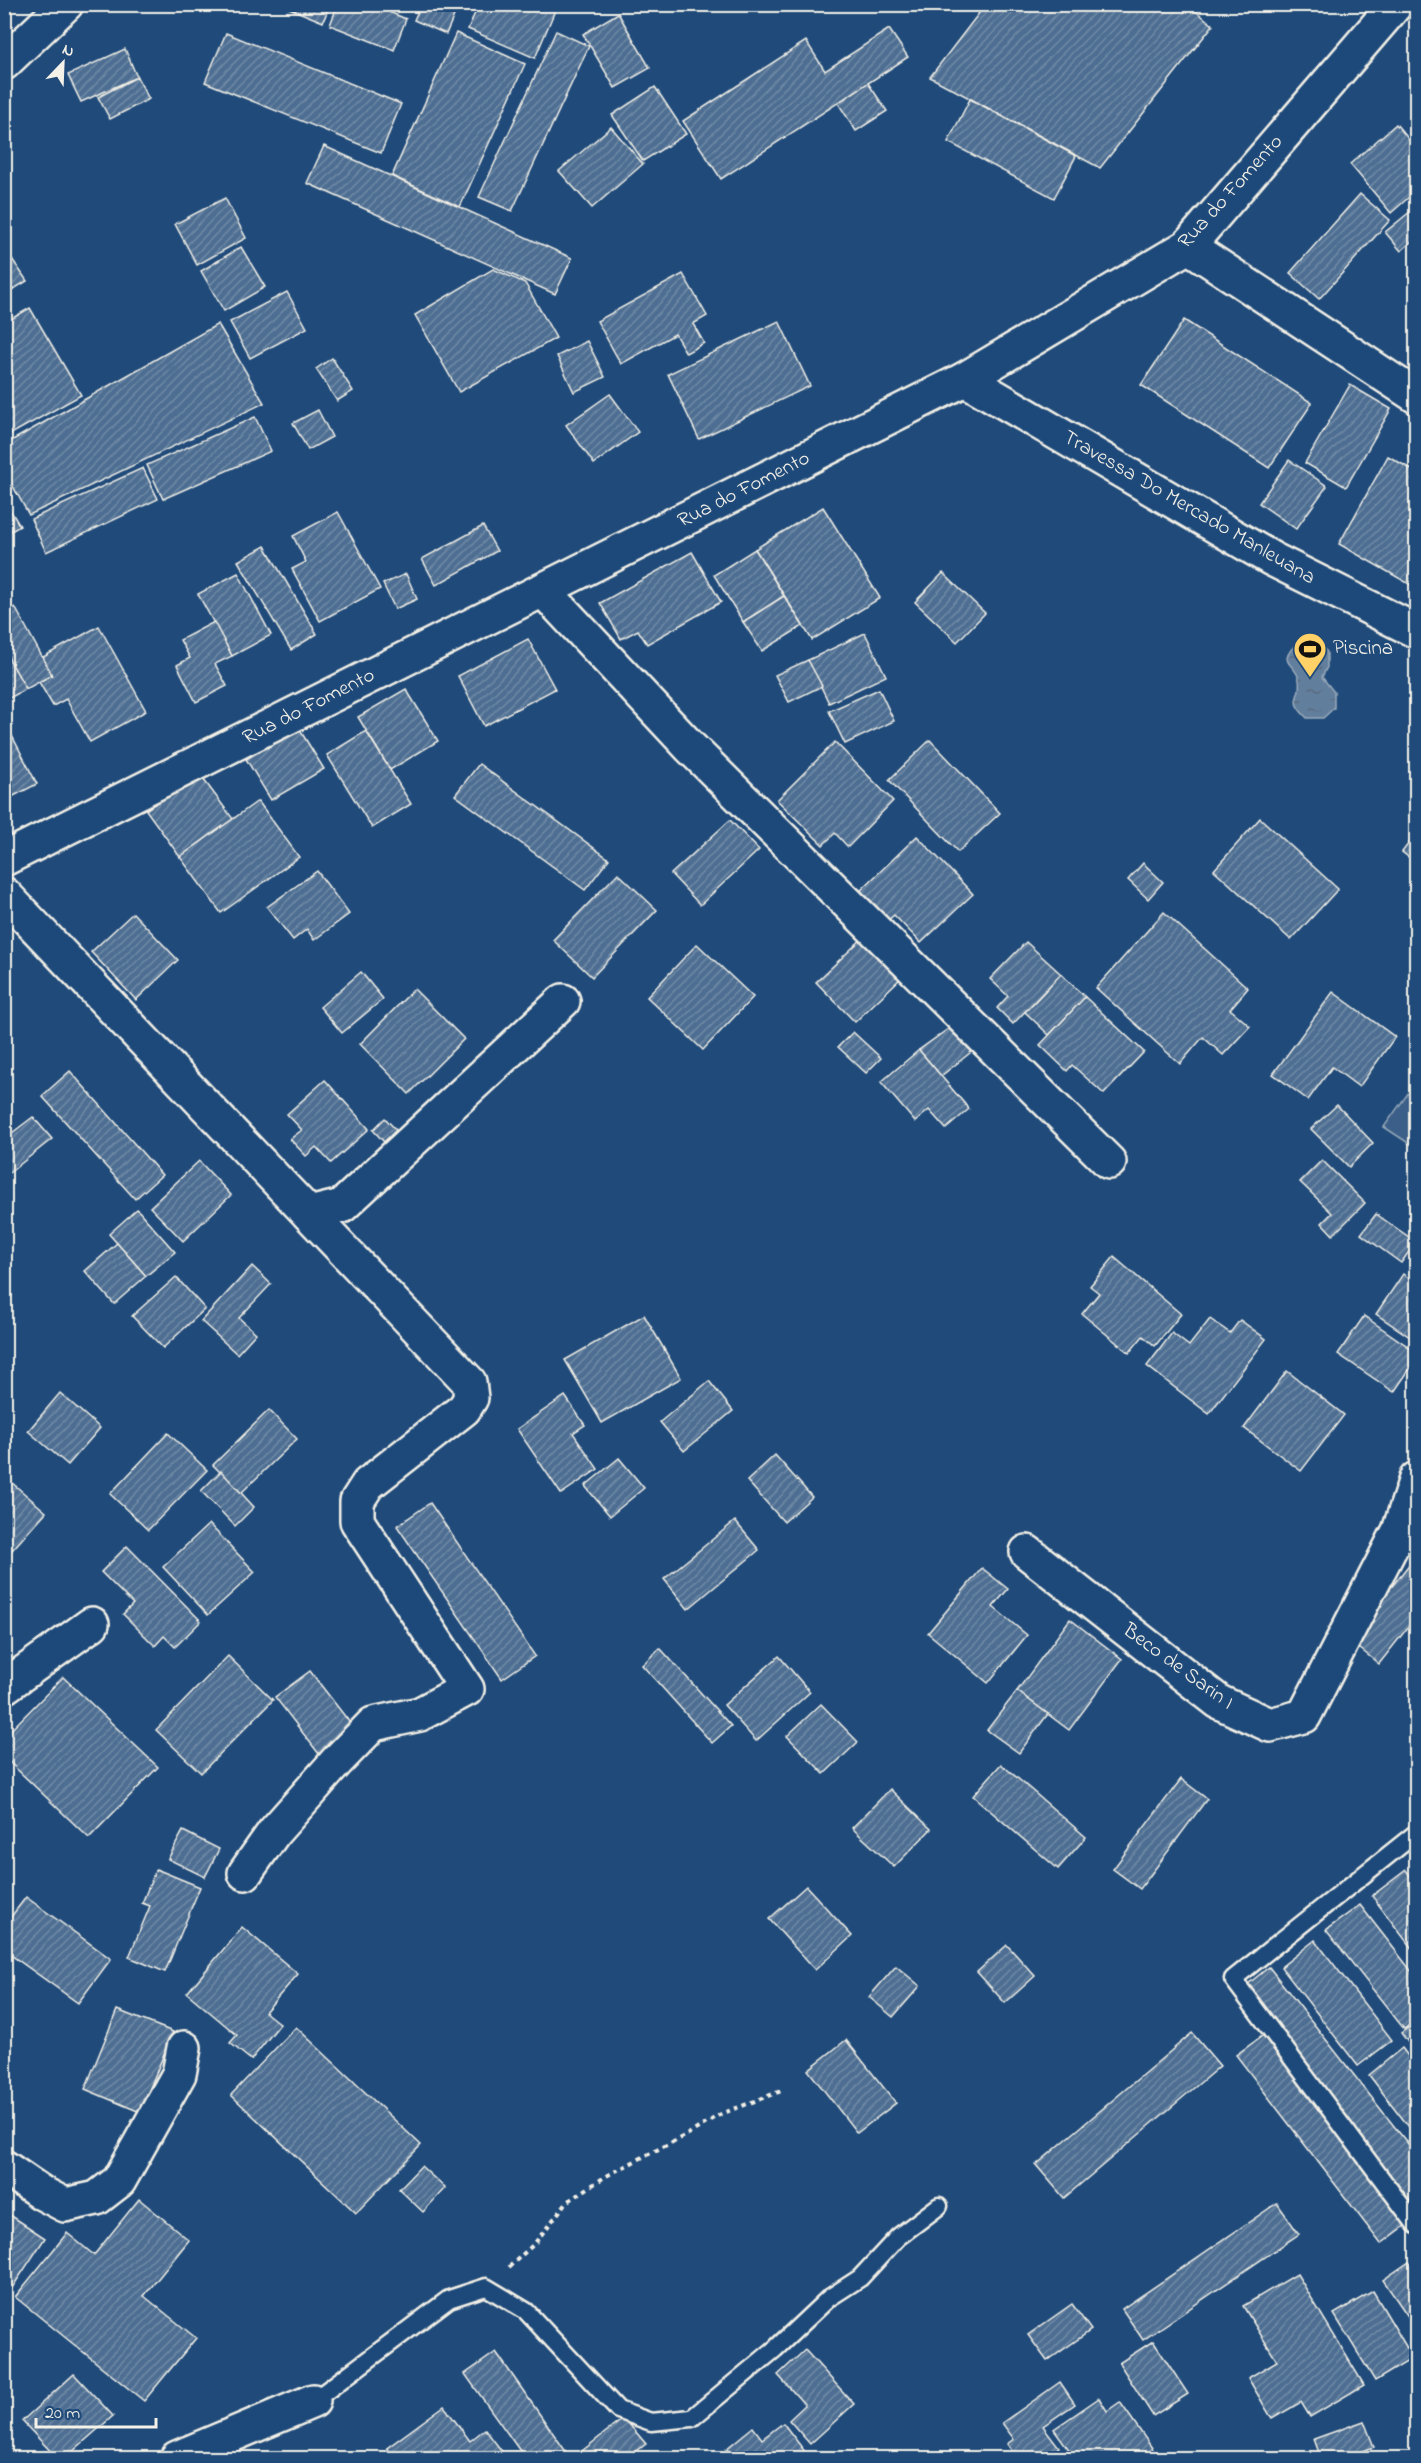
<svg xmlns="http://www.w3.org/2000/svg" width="1421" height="2463" font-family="'Indie Flower',sans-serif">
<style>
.garden{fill:#3a5f88;stroke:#97a8b8;stroke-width:1.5}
.water{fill:url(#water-ripples);stroke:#9cacbb;stroke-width:1.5}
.building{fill:url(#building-hatch);stroke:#f4f1e8;stroke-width:1.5}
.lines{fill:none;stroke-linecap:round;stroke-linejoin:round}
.service-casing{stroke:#f4f1e8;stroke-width:21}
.minor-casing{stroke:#f4f1e8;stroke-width:38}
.tertiary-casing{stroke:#f4f1e8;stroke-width:38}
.primary-casing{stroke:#f4f1e8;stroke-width:38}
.path{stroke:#f4f1e8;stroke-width:4;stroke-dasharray:4.5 4.5;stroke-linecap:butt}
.service{stroke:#1f4a7a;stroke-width:16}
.minor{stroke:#1f4a7a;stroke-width:33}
.tertiary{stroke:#1f4a7a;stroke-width:33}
.primary{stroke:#1f4a7a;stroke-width:33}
.labels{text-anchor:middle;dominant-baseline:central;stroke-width:5;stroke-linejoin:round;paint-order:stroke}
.street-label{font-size:21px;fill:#f4f1e8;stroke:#1f4a7a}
.poi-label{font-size:21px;fill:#f4f1e8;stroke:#1f4a7a;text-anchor:start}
</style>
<defs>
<pattern id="water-ripples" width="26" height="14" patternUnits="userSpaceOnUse" patternTransform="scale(1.5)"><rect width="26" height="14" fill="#627e9d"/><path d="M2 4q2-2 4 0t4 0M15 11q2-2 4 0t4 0" fill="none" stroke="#58687a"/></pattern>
<pattern id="building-hatch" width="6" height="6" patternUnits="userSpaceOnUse" patternTransform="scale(1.5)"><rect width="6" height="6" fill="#4d6e92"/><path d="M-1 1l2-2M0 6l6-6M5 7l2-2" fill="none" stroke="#708aa6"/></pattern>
</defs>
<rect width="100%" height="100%" fill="#1f4a7a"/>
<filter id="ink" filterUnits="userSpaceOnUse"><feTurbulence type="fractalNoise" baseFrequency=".0167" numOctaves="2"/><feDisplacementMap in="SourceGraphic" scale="12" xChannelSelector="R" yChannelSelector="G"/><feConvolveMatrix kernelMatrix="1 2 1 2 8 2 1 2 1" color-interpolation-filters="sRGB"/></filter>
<g filter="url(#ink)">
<polygon class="garden" points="1416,1082 1416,1148 1384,1127"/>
<path class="water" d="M1300,640L1316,641L1327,652V667L1322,677L1334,692V708L1323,718H1307C1286,697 1302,701 1299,680C1296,661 1273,666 1300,640Z"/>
<g class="building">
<polygon points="279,4 330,4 323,22"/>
<polygon points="338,4 370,4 406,19 394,50 330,25"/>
<polygon points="421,4 459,4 446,34 414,20"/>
<polygon points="479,4 547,4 556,8 535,58 468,29"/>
<polygon points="986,4 1187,4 1213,25 1100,168 930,77"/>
<polygon points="618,13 650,68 615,88 583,34"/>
<polygon points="889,29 908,57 721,179 683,121 806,41 825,71"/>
<polygon points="556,31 589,46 512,211 479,197"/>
<polygon points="226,33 401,104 381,153 205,82"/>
<polygon points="456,33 525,64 460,207 392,176"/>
<polygon points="125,49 137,77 81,102 68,75"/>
<polygon points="137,77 149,99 110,119 98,97"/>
<polygon points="868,83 887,111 856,131 838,103"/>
<polygon points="655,87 686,134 643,161 612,115"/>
<polygon points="970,99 1076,156 1054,198 948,142"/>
<polygon points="1396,124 1416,148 1416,191 1391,213 1350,164"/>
<polygon points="611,127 643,164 592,208 559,171"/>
<polygon points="324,146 572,258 555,294 307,183"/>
<polygon points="1360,194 1390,220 1319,299 1290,273"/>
<polygon points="225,198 246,238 197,265 175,224"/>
<polygon points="1416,207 1416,238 1401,251 1385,232"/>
<polygon points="4,247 27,281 4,295"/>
<polygon points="241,247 265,287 224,311 201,271"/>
<polygon points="493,269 525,283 556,338 459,392 415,315"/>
<polygon points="683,274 707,316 693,324 704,343 686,353 675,334 621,364 597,321"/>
<polygon points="287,292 307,328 250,358 230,322"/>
<polygon points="30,308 81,395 4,438 4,323"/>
<polygon points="1184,320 1312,403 1269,468 1141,385"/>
<polygon points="779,321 810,386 699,439 668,374"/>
<polygon points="218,324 264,403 29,515 4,470 4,445"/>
<polygon points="587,341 605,377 574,392 557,356"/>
<polygon points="332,358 353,391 337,401 316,369"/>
<polygon points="1350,385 1391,409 1346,487 1305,463"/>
<polygon points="610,394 638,432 594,464 566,425"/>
<polygon points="318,410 332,437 308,450 293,423"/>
<polygon points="255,417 271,451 163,499 147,465"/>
<polygon points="1388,456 1416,472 1416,576 1411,585 1339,544"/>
<polygon points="1289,460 1327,486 1296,529 1259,503"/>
<polygon points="143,468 158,499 46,552 31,519"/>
<polygon points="4,500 20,526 4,535"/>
<polygon points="823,507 880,598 812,640 755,549"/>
<polygon points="338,512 380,589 320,621 292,569 306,562 293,536"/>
<polygon points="483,526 497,551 436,585 422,559"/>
<polygon points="265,546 317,634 291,650 238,561"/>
<polygon points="755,549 784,596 743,622 714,575"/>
<polygon points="692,552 721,602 647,644 638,630 621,639 600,603"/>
<polygon points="238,573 271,635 232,656 198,594"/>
<polygon points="943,573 985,613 957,642 915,602"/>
<polygon points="406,574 417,599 395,609 383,584"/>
<polygon points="784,596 803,626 762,651 743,622"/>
<polygon points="15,607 52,675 26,689 4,650 4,613"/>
<polygon points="214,622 232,656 215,664 227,686 196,702 177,665 190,658 180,640"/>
<polygon points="99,626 146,711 90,742 66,699 53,706 39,682 52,675 43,657"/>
<polygon points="865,633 886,676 829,703 808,660"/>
<polygon points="528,639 555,689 484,726 458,676"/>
<polygon points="4,650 26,689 4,701"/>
<polygon points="808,660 822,686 789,702 775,675"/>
<polygon points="406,689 438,741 390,770 358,717"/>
<polygon points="879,689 894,721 845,744 829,711"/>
<polygon points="298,727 324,769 271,800 246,759"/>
<polygon points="8,728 37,784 4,801 4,729"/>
<polygon points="366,731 411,804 372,828 327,755"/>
<polygon points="930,740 1000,813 958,852 889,780"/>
<polygon points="835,742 893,801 848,847 835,833 823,845 777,800"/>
<polygon points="479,764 609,859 585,890 455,795"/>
<polygon points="198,772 233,819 180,857 146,810"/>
<polygon points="258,801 299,857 221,913 180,857"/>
<polygon points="1260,818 1338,889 1291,940 1214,870"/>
<polygon points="730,820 759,850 700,905 671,874"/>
<polygon points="1416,834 1416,863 1402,852"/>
<polygon points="917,836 973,894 921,943 894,915 886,922 858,893"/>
<polygon points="1143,863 1163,882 1148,899 1128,880"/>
<polygon points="317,871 349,914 314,940 307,929 293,940 267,907"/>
<polygon points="618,873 657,910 592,977 553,940"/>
<polygon points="1164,912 1248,988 1230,1009 1250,1026 1223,1055 1203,1037 1180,1064 1096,988"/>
<polygon points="133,913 178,960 136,1000 91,952"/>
<polygon points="865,936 903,976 855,1022 816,982"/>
<polygon points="1026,942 1061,974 1013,1024 997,1008 1008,996 990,979"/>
<polygon points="697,944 753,997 703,1050 647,997"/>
<polygon points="361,972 383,999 342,1033 320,1007"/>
<polygon points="1061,974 1085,997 1049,1035 1025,1012"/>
<polygon points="414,989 464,1039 409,1094 360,1044"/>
<polygon points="1333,992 1395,1037 1359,1087 1332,1067 1308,1100 1273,1074"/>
<polygon points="1085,997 1144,1052 1104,1094 1072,1065 1067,1071 1040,1045"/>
<polygon points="955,1024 975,1049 941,1076 919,1050"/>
<polygon points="853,1032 881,1058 866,1073 838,1047"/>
<polygon points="919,1050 969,1109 946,1129 929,1110 915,1122 881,1082"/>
<polygon points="70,1071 162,1175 135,1199 42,1096"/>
<polygon points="325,1080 369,1129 331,1163 316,1147 306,1156 290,1139 302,1130 287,1114"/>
<polygon points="1337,1105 1373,1143 1349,1167 1311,1129"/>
<polygon points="33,1117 52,1139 4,1177 4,1139"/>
<polygon points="385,1118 396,1130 384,1142 373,1130"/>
<polygon points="1322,1160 1365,1203 1333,1235 1322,1223 1332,1213 1300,1182"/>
<polygon points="199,1161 231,1195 183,1241 150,1207"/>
<polygon points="137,1209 175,1252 146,1276 109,1234"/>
<polygon points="1376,1214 1416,1242 1401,1263 1361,1234"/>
<polygon points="117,1243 146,1276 114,1304 85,1271"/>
<polygon points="1114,1257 1181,1314 1155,1346 1143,1336 1129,1353 1082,1314 1099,1293 1090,1286"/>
<polygon points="252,1266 271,1284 239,1318 256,1333 237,1354 201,1321"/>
<polygon points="1403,1274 1416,1283 1416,1341 1376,1314"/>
<polygon points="176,1277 205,1309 163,1348 132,1316"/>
<polygon points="644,1315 681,1378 602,1423 565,1360"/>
<polygon points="1364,1316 1416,1352 1416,1360 1394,1392 1338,1354"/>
<polygon points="1210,1319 1230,1333 1240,1320 1266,1339 1209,1414 1147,1366 1172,1333 1189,1346"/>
<polygon points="1287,1371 1344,1415 1301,1471 1244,1428"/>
<polygon points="709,1381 733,1411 684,1451 660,1422"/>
<polygon points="60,1393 100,1428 68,1465 28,1431"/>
<polygon points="565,1396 585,1425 573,1433 598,1469 561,1494 517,1429"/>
<polygon points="269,1410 297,1439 241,1493 213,1465"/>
<polygon points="168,1433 207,1470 148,1530 110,1494"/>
<polygon points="775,1455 812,1497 784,1522 747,1481"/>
<polygon points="619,1458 644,1488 610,1516 585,1486"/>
<polygon points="221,1471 254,1507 235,1526 201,1491"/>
<polygon points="4,1476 46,1512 4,1559"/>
<polygon points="430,1503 535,1656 502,1679 397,1526"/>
<polygon points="735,1521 759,1550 688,1609 664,1579"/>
<polygon points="209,1524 255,1572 208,1615 163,1567"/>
<polygon points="127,1546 201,1621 175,1647 164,1636 155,1646 123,1614 133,1604 101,1572"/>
<polygon points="1416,1556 1416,1617 1379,1664 1349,1640"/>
<polygon points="982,1568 1008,1589 993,1607 1027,1635 988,1683 928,1633"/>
<polygon points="1070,1619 1122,1659 1069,1730 1017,1691"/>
<polygon points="660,1648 731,1726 712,1743 642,1665"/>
<polygon points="228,1656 273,1700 201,1773 156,1730"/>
<polygon points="779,1656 810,1692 756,1741 724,1705"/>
<polygon points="310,1671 354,1728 319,1754 275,1697"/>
<polygon points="63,1677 158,1767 89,1838 4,1757 4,1737"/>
<polygon points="1017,1691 1048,1714 1019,1753 987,1730"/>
<polygon points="821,1704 858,1742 824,1774 787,1736"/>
<polygon points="1001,1764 1086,1837 1058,1869 973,1796"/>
<polygon points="1181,1779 1207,1799 1140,1889 1113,1869"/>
<polygon points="890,1789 931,1829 894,1867 852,1828"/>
<polygon points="183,1831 219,1849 205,1877 168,1859"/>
<polygon points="156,1869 200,1887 165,1972 129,1957 150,1906 142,1903"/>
<polygon points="1406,1870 1416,1884 1416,1954 1372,1896"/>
<polygon points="806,1886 852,1936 815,1970 769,1919"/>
<polygon points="26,1897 111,1959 78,2003 4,1950 4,1926"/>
<polygon points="1360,1905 1416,1977 1416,2020 1404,2029 1326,1930"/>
<polygon points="242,1927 298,1974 265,2012 280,2024 251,2060 230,2043 237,2035 187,1993"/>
<polygon points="1315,1940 1392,2040 1358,2066 1281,1967"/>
<polygon points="1007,1945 1035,1976 1005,2003 977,1972"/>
<polygon points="896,1966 920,1986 893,2017 869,1997"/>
<polygon points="1269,1967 1416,2154 1416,2208 1243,1988"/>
<polygon points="117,2010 173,2032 140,2112 85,2089"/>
<polygon points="1416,2022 1416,2053 1401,2033"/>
<polygon points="296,2027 421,2145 356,2213 231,2095"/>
<polygon points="1192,2033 1220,2066 1064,2198 1036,2165"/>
<polygon points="1265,2034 1410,2222 1381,2244 1236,2055"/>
<polygon points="846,2040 896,2103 857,2133 808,2070"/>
<polygon points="1402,2048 1416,2067 1416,2136 1369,2075"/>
<polygon points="421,2166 445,2188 423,2212 399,2189"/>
<polygon points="139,2199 189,2240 144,2296 196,2338 144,2401 15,2297 67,2233 94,2255"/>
<polygon points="1277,2203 1299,2234 1143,2340 1122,2309"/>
<polygon points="4,2211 45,2238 4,2300"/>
<polygon points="1409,2262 1416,2272 1416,2328 1383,2280"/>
<polygon points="1297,2274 1364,2385 1310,2417 1301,2402 1272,2419 1248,2378 1277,2361 1243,2306"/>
<polygon points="1373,2291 1413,2358 1375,2381 1334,2314"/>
<polygon points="1072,2304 1091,2330 1047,2361 1028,2335"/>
<polygon points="1153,2341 1188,2394 1153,2416 1119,2363"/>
<polygon points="805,2350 854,2404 810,2444 789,2420 805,2405 778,2375"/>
<polygon points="496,2352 569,2456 565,2458 525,2458 465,2374"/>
<polygon points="74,2374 113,2416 65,2458 57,2458 22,2421"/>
<polygon points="1060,2382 1075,2404 1043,2426 1059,2447 1043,2458 1017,2458 1007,2444 1014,2439 1002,2423"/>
<polygon points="1099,2398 1107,2411 1120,2402 1159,2458 1075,2458 1054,2429"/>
<polygon points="444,2406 470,2441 485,2429 507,2458 395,2458 387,2448"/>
<polygon points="624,2418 646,2444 628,2458 573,2458"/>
<polygon points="1364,2421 1374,2447 1344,2458 1321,2458 1314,2439"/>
<polygon points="783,2423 806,2453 799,2458 734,2458 726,2449 753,2427 762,2439"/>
</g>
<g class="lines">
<defs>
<g id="service">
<polyline points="1416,1833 1233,1979 1416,2225"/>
<polyline points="313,2401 449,2299 486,2287 526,2311 618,2410 651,2422 692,2418 775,2349 829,2298 860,2278 898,2237 939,2206"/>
</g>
<g id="minor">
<polyline points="1188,246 1416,396"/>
<polyline points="965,379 1272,559 1416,631"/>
<polyline points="543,590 690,747 1109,1162"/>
<polyline points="4,894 469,1382 471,1398 464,1409 368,1484 357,1501 357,1521 467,1689 420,1714 373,1724 337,1761 274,1832 245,1873"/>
<polyline points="309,1214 342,1206 563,1001"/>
<polyline points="1027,1552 1219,1702 1270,1725 1304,1716 1399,1531 1416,1479"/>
<polyline points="4,1687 92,1624"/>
<polyline points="4,2167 42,2193 65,2205 97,2198 119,2181 179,2074 184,2048"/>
<polyline points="177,2458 313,2401"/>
</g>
<polyline id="tertiary" points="4,859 965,379 1188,246 1396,4"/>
<polyline id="primary" points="4,63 66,4"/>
</defs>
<use href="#service" class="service-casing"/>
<use href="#minor" class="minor-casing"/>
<use href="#tertiary" class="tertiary-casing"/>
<use href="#primary" class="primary-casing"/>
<polyline class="path" points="509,2267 534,2244 567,2202 606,2176 692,2132 721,2114 781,2091"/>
<use href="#service" class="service"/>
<use href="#minor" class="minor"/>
<use href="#tertiary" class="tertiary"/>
<use href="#primary" class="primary"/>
</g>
</g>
<defs>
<symbol id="stadium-pin" viewBox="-11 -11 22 30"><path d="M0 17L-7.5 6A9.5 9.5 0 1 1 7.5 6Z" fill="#ffd166" stroke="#1f4a7a"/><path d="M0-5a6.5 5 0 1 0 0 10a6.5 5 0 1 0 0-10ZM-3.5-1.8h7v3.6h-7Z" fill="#111"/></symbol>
</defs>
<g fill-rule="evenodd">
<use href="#stadium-pin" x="1291" y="630" width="38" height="52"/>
</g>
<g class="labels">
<g class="street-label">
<text transform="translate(1231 192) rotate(-48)">Rua do Fomento</text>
<text transform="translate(744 490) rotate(-27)">Rua do Fomento</text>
<text transform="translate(1189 508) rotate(30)">Travessa Do Mercado Manleuana</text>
<text transform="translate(309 707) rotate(-27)">Rua do Fomento</text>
<text transform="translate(1178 1667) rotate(36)">Beco de Sarin I</text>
</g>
<g class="poi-label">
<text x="1333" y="649">Piscina</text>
</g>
</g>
<rect width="1421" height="2463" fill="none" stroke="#1f4a7a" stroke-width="24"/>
<rect x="12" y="12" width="1397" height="2439" fill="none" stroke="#f4f1e8" stroke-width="2" filter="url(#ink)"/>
<g transform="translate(63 63) rotate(23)" stroke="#1f4a7a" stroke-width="4.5" paint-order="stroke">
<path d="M0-4.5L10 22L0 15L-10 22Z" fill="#f4f1e8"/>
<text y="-9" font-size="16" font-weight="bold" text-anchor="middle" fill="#f4f1e8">N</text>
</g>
<path d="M36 2418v9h120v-9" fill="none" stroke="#f4f1e8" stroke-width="3"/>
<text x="45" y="2418" font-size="18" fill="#f4f1e8" stroke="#1f4a7a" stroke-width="4.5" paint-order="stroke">20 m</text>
</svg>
